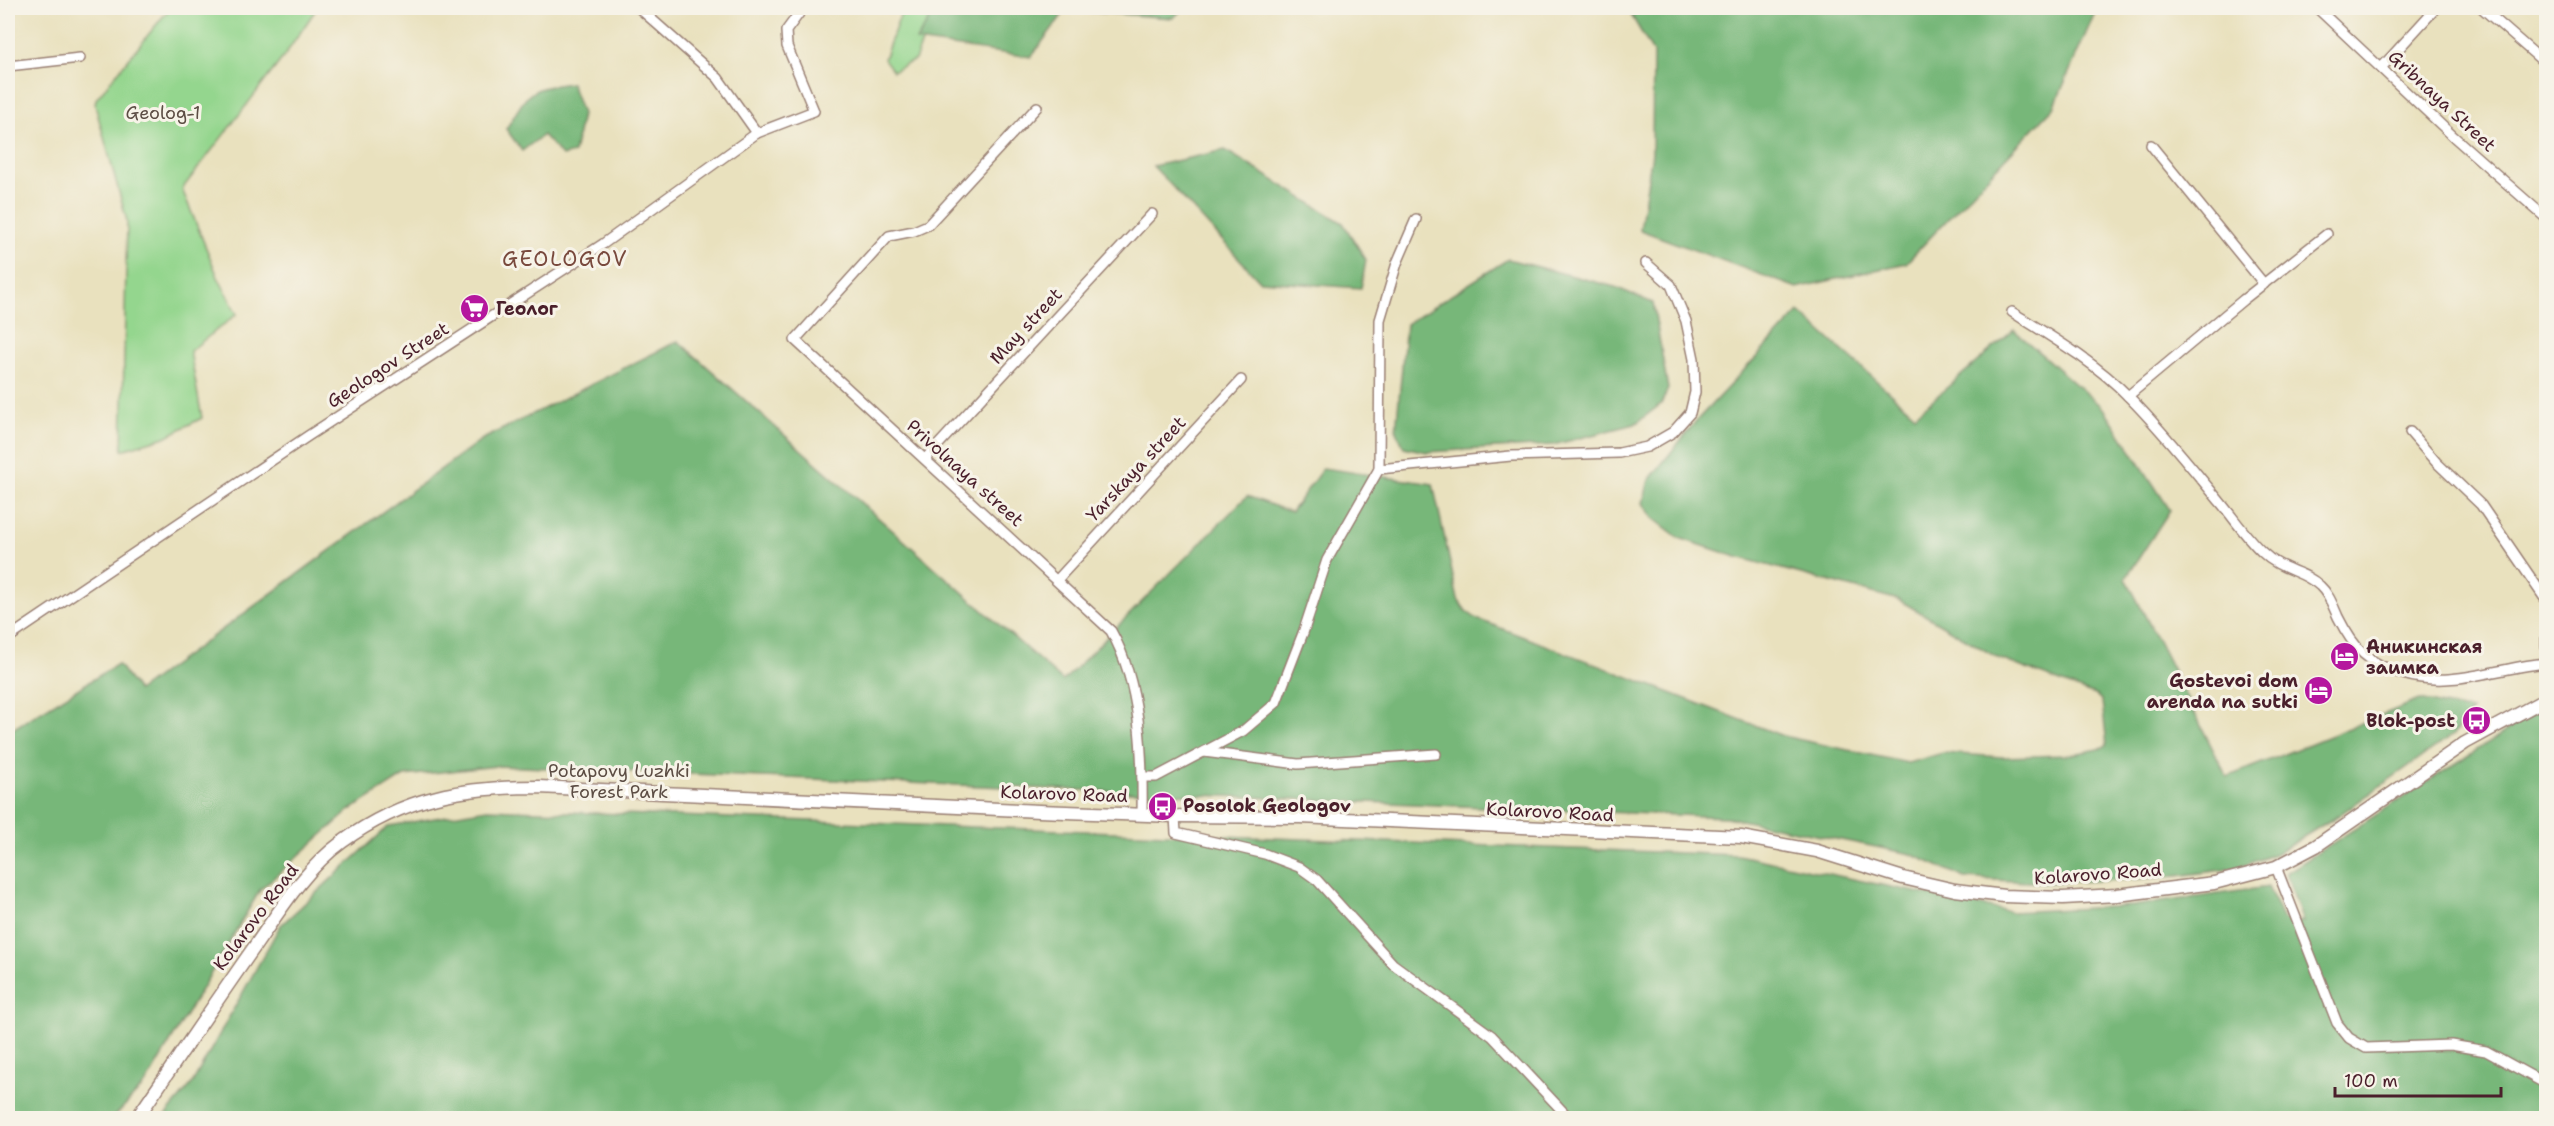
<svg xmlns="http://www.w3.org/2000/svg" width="2554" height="1126" font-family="'Shantell Sans',sans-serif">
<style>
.green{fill:#94d68e;stroke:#6f7a5c;stroke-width:1.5}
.forest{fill:#77b779;stroke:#606b52;stroke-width:1.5}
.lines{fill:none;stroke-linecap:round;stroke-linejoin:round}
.minor-casing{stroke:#9a8074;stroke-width:12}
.tertiary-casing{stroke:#9a8074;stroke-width:15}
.minor{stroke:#fff;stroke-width:9}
.tertiary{stroke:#fff;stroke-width:12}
.labels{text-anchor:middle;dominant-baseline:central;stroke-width:6;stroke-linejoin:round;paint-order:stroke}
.street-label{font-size:18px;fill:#4a1f2b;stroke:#f7f3e8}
.park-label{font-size:18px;fill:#5c4d44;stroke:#f7f3e8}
.poi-label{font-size:18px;font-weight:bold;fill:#4a1f2b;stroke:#f7f3e8;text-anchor:start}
.quarter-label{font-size:21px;letter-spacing:1.5px;fill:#79493d;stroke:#f7f3e8}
</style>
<rect width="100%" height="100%" fill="#f7f3e8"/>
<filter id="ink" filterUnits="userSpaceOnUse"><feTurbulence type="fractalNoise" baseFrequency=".0167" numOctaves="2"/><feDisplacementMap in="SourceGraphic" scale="12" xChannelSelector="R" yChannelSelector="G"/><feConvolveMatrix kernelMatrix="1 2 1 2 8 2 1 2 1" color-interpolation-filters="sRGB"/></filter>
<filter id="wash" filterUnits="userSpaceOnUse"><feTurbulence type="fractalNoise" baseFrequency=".008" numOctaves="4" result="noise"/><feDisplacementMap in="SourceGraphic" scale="24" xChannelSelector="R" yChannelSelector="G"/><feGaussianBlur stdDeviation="1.35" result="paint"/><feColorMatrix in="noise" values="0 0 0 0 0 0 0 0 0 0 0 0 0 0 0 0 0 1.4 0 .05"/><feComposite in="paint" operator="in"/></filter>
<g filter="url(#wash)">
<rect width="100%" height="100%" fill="#e9e1be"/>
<g class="green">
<polygon points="170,8 317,8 285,55 182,189 218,277 237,314 190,351 202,418 165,437 122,450 127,221 95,105 96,99"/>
<polygon points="903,8 936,8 915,60 893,71 884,59"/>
</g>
<g class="forest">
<polygon points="936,8 1184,8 1173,18 1066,10 1031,57 916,41"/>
<polygon points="1627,8 2097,8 2054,107 1906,263 1797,288 1640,230 1652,153 1653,52"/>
<path d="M571,83L582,114L574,153L562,156L543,135L522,151L506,129C530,91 525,89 571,83Z"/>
<polygon points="1225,150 1343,223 1366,260 1361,288 1260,281 1153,166"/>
<polygon points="1508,259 1615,287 1653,303 1668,389 1661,404 1635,424 1553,445 1427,452 1404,447 1396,431 1406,324"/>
<polygon points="1799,312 1915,415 2014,330 2105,410 2170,510 2126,578 2227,777 2419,700 2472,711 2453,735 2339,815 2279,852 2238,868 2177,876 2122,880 2043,883 1965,878 1911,854 1726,817 497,766 404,776 349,811 260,890 146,1083 113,1118 8,1118 8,729 11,730 118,664 138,691 481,440 678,341 1063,681 1247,496 1291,512 1323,468 1433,484 1458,600 1466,611 1477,619 1783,736 1908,763 1943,753 2002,757 2068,755 2099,749 2107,745 2102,701 2097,696 1998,658 1899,600 1737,557 1679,538 1653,518 1643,503 1649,480 1696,421"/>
<polygon points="2537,711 2546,727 2546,1118 163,1118 191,1085 280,926 389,826 487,809 1738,855 2011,912 2133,906 2268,887 2283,920 2303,922 2286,873"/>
</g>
</g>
<g filter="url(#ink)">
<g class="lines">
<defs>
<g id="minor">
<polyline points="639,8 718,78 757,133"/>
<polyline points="2317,8 2454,137 2546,218"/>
<polyline points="2482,8 2546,64"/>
<polyline points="8,66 80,58"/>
<polyline points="2381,68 2436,8"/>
<path d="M1037,107L928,225L914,231L889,236L795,340L1111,631C1141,684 1143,755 1142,815"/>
<polyline points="2151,145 2264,284"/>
<path d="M2012,312C2052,337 2096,363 2129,397C2162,430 2192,468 2221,503C2235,520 2247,538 2262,552C2281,571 2303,570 2320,586C2329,594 2333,606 2338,617C2354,649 2368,664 2403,674C2450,689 2500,667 2546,663"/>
<polyline points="2128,396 2243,300 2327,234"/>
<polyline points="2410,432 2436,462 2481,505 2546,600"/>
<polyline points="8,452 8,457"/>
<polyline points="925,459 1152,214"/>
<polyline points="1379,469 1511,456 1619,453 1647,447 1673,432 1690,413 1695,392 1694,359 1686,321 1671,285 1646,263"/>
<polyline points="1057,580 1241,380"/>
<polyline points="8,638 308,436 603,244 757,133 814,111 787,46 786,31 803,8"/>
<polyline points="2546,638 2546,646"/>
<polyline points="1204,752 1298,764 1436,754"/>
<polyline points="1142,777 1156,777 1243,731 1276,703 1303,633 1327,560 1379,469 1380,320 1397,263 1416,219"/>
<polyline points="1175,816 1176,833 1265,854 1299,867 1317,880 1393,964 1492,1036 1569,1118"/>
<polyline points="2276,867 2337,1023 2349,1038 2366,1048 2451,1045 2486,1051 2546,1084"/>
</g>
<path id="tertiary" d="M137,1118C176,1061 215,1003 255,946C280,910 306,868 342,842C405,796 464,787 539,787L1039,811L1175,816L1300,817L1741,837L1817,851L1903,878L1955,890L2004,896L2063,898L2117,895L2214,883L2276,867L2316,846L2465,743L2546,699"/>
</defs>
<use href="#minor" class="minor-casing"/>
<use href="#tertiary" class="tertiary-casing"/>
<use href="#minor" class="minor"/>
<use href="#tertiary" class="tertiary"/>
</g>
</g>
<defs>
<symbol id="supermarket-disc" viewBox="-11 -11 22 22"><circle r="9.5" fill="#b5179e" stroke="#f7f3e8"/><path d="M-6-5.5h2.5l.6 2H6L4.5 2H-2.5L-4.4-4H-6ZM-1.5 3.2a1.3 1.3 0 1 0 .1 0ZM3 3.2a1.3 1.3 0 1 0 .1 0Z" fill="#fff"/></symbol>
<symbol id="hotel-disc" viewBox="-11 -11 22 22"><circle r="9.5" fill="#b5179e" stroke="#f7f3e8"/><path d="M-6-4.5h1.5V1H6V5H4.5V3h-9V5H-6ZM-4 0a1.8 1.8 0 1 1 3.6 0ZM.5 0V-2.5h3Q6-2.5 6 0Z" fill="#fff"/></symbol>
<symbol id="bus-disc" viewBox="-11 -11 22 22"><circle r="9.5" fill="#b5179e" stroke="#f7f3e8"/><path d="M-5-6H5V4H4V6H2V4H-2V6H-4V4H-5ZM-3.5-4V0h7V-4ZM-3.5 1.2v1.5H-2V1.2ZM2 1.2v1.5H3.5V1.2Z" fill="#fff"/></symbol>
</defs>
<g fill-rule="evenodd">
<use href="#supermarket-disc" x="458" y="292" width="33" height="33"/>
<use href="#hotel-disc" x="2328" y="640" width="33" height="33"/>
<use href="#hotel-disc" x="2302" y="674" width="33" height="33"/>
<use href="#bus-disc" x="2460" y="704" width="33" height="33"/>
<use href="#bus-disc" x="1146" y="790" width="33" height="33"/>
</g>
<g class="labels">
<g class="street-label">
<text transform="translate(2442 101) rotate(43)">Gribnaya Street</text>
<text transform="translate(1026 326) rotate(-47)">May street</text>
<text transform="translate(388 365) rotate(-33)">Geologov Street</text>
<text transform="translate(1136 469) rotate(-47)">Yarskaya street</text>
<text transform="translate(965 473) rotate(42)">Privolnaya street</text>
<text transform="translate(1064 794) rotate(2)">Kolarovo Road</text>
<text transform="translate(1550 812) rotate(3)">Kolarovo Road</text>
<text transform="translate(2098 874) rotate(-4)">Kolarovo Road</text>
<text transform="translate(256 917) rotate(-53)">Kolarovo Road</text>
</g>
<g class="park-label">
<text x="163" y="113">Geolog-1</text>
<text x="619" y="771">Potapovy Luzhki<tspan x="619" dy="21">Forest Park</tspan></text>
</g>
<g class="poi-label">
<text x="496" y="309">Геолог</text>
<text x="2366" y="647">Аникинская<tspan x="2366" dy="21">заимка</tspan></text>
<text x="2298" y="681" text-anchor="end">Gostevoi dom<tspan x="2298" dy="21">arenda na sutki</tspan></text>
<text x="2455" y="721" text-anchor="end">Blok-post</text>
<text x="1183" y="806">Posolok Geologov</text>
</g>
<g class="quarter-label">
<text x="565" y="259">GEOLOGOV</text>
</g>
</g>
<rect width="2554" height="1126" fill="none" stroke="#f7f3e8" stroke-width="30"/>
<path d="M2335 1087v9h166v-9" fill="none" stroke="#4a1f2b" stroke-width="3"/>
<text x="2344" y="1087" font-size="18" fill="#4a1f2b" stroke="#f7f3e8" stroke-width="4.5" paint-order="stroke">100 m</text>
</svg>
